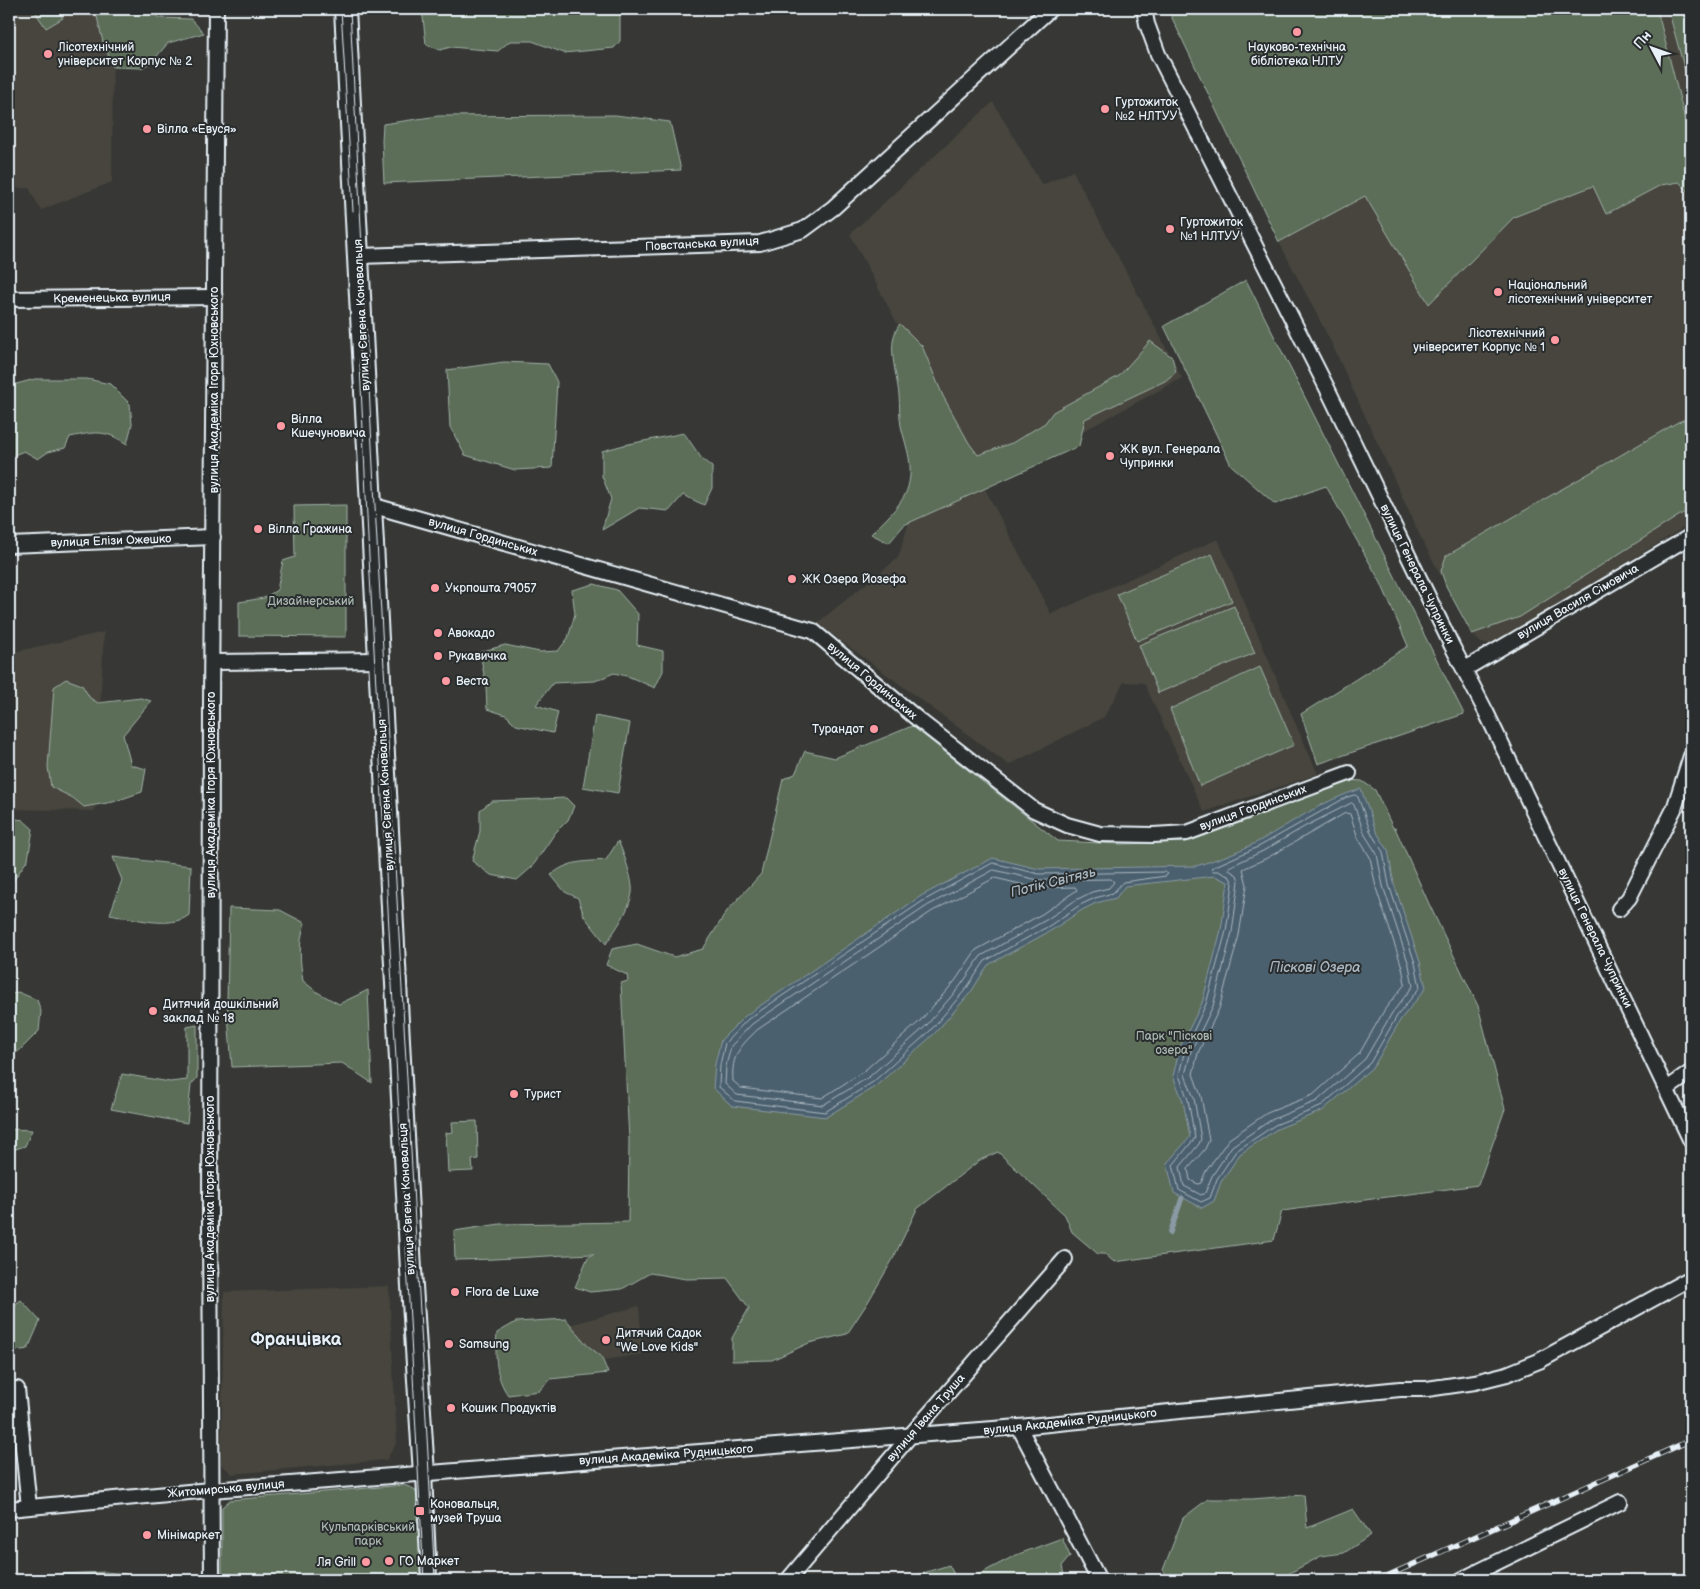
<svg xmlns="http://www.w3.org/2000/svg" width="1700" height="1589" font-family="'Balsamiq Sans',sans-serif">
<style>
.built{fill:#46453e}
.green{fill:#5b6e58;stroke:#a2b0a8}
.water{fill:#4b606e;stroke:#8a9aa5}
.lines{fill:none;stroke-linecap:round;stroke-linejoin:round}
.shore{stroke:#a9b7c1;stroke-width:1}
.stream{stroke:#8a9aa5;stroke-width:5}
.street-casing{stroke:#e8f1f8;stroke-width:18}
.secondary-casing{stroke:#e8f1f8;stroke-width:24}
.street{stroke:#2a2d2e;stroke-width:14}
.secondary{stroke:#2a2d2e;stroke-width:20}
.tram{stroke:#e8f1f8;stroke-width:1}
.rail-casing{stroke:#e8f1f8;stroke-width:5.5}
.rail{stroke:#2a2d2e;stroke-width:4;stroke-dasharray:11;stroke-linecap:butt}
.poi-dot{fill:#ff9aa2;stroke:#2a2d2e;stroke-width:2}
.labels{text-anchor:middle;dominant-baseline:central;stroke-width:4;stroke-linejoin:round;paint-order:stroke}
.poi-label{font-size:12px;fill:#e8f1f8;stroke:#2a2d2e;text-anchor:start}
.street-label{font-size:12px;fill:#e8f1f8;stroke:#2a2d2e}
.park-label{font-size:12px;fill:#a9b6b0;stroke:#2a2d2e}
.water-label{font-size:14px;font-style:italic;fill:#a9b7c1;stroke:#2a2d2e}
.district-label{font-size:18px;font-weight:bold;fill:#e8f1f8;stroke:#2a2d2e}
</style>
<rect width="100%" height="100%" fill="#373835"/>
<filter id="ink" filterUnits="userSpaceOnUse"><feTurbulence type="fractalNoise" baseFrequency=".02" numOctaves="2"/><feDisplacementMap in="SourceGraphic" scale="10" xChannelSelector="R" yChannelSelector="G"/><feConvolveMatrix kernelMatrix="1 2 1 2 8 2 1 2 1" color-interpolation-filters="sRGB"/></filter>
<g filter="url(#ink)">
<g class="built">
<polygon points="9,9 101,9 113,26 112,182 41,210 29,188 9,188"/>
<polygon points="1170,9 1691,9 1691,523 1514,632 1490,643 1481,643 1472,634 1422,540 1331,342 1279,242 1172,18"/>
<polygon points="993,102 1042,185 1073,171 1182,378 983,485 1051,614 1218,539 1293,718 1318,774 1204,812 1144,683 1124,682 1104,717 1009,765 817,623 898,558 919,490 982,485 850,234"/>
<polygon points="104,632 95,811 9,809 9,653"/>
<polygon points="389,1286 397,1442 386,1460 232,1474 221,1464 224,1292"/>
<polygon points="639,1306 643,1354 573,1365 569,1325"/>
</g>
<g class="green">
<polygon points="33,9 57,9 63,18 46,28"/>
<polygon points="104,9 155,9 158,18 191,19 204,33 168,43 152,62 141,68 113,67 103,42 97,17"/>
<polygon points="422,9 620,9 620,41 614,48 564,53 532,41 510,41 498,51 451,47 440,50 426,44"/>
<polygon points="1170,9 1657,9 1691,143 1691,194 1679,182 1661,185 1606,214 1593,186 1514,217 1429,304 1365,196 1279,242 1172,18"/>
<polygon points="1668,9 1691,9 1691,93"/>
<polygon points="615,115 670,122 681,170 384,183 382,141 383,124 438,116"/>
<polygon points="1246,280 1464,714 1318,764 1301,714 1408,646 1381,583 1326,486 1275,504 1231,465 1164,326"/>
<path d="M900,324L922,346L943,396L969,443L978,455L1012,443L1045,423L1053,412L1119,376L1150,341L1172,357L1176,372L1165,381L1085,419L1079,446L904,525L889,543L871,534C883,522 901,506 907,490C915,466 906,448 901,426C899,416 900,405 899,395C897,373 885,343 900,324Z"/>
<polygon points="504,362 548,364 557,382 552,468 515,470 465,455 450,427 447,370"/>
<path d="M35,379H87L110,384L130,404L132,424L127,444C104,429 95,432 70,437L65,448L48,452L38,459L24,451L9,457V386Z"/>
<polygon points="1691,417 1691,508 1520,617 1472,634 1446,586 1441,571 1446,556 1678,422"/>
<polygon points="684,433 702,459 712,467 712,488 704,505 683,495 669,511 639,508 602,530 611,499 602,476 602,451 624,445"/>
<polygon points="346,505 346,637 239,636 239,602 264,598 277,590 283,561 295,557 294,506"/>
<polygon points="1212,554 1232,601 1137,641 1117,594"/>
<polygon points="594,584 617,590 638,614 637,645 663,651 663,671 655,688 630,677 614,673 595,681 553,683 536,705 558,712 553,733 516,725 506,715 487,709 486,686 480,652 505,645 540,652 558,651 568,638 575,614 572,590"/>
<polygon points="1234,606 1255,653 1158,693 1139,645"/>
<polygon points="1260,667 1294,745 1200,786 1170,709"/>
<polygon points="66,679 82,685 90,698 98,703 141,698 151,701 123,735 131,765 146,769 142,792 113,802 84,807 73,798 51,787 48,767 54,687"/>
<polygon points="595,716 630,723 618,793 583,787"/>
<path d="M912,726L1058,841L1121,844L1186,842L1222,826L1347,780L1362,781L1375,790L1393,828H1395L1430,906L1478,1006L1505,1109L1478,1185L1282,1211L1274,1240L1114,1262L1105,1254H1098L1072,1232L1065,1215L998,1152L980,1160L917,1209L893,1259L868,1302L847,1334L809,1343L772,1360L732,1361V1338L749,1308L727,1278L686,1279L650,1273L622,1289L590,1292L575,1287L588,1257L594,1254C548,1255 502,1260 455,1260L454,1231L500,1224L628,1222L629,1140L621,983L628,981L627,975L606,965L612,949L637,944L674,957L703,949L727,911L761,874L783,779L795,774L805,751L835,758Z"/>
<polygon points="566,798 574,806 568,820 555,833 532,867 517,880 491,875 472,861 480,831 480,810 492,801"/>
<polygon points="9,818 23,820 33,829 28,859 9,887"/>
<path d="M618,841C623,851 634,882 632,893C629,912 616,928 606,944L584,916L578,898L565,892L551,875C569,860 584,862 606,860Z"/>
<path d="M113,857L191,866L189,915C170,930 133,918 110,914L122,880Z"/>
<path d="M229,908L280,910L305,923C298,943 300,961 303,981L317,992L339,1004L368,990L372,1083L342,1063L232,1067L227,1003Z"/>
<polygon points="18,992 37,1000 41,1011 39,1031 20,1050 9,1058 9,995"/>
<polygon points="197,1025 197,1078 191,1085 187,1123 111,1109 122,1074 170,1082 187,1080 187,1027"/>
<polygon points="477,1121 478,1159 472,1160 473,1171 448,1172 446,1133 453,1132 452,1122"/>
<polygon points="9,1129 32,1130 25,1146 9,1151"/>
<polygon points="21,1300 40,1321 28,1349 9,1352 9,1309"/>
<path d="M566,1319L587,1345L601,1356L608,1373L550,1379L539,1391L508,1395C495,1377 495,1355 497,1333L516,1322Z"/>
<polygon points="404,1485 414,1489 417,1494 423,1580 222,1580 222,1507 230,1500"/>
<polygon points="1304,1495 1307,1528 1353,1509 1371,1535 1344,1553 1321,1556 1277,1580 1171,1580 1163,1570 1183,1518 1208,1499 1252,1499"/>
<polygon points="1062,1538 1070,1556 1062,1566 1065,1580 968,1580 1016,1555"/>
<polygon points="949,1565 957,1580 912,1580 917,1575"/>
<polygon points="105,1572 126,1574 125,1580 57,1580 59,1574"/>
</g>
<path class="water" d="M1361,789L1376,831L1388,850L1394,884L1420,962L1426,988L1401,1019L1374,1066L1322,1111L1277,1129L1240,1154L1221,1182L1214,1201L1202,1208L1174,1193L1167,1163L1190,1137L1183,1101L1173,1076L1180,1047L1202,1003L1221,930L1228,882L1215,876L1125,886L1116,898L1096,903L1082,910L1052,930L988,965L971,992L934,1034L876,1086L826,1117L732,1106L713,1088L715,1064L721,1040L745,1016L921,896L993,858L1039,869L1196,866C1218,859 1241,851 1261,840C1293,822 1325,799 1361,789Z"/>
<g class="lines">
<g class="shore">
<polygon points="1355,795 1358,797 1371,833 1383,852 1389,885 1415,963 1420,987 1397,1016 1370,1063 1320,1107 1275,1125 1236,1151 1217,1179 1210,1198 1201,1202 1179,1190 1173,1165 1195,1138 1188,1100 1179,1075 1185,1049 1206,1004 1226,931 1233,884 1230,877 1218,871 1212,871 1211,868 1260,846 1345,798"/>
<polygon points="1352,803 1354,805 1365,835 1377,854 1383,886 1409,965 1413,986 1392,1013 1365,1059 1317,1101 1271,1120 1232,1146 1212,1176 1205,1193 1201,1195 1184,1186 1180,1167 1199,1144 1201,1139 1194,1098 1185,1075 1191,1051 1213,1006 1232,932 1239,881 1237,875 1229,870 1229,867 1263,851 1304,827"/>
<polygon points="1346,813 1350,814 1358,838 1370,857 1376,888 1402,967 1405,984 1385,1009 1359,1054 1313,1095 1267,1113 1229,1139 1206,1171 1201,1183 1198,1184 1190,1180 1188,1169 1205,1149 1209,1140 1201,1096 1193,1074 1198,1053 1219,1009 1239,935 1247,885 1243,869 1267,858"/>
<polygon points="993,863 1039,874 1165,872 1168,874 1166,876 1123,882 1113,893 1095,898 1080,905 1049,926 985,961 966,989 930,1031 873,1082 825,1112 735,1101 719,1087 720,1065 725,1043 748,1019 923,901"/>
<polygon points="994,870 1038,880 1111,879 1114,882 1109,888 1092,892 1076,900 1046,920 981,956 961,985 926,1026 869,1077 823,1105 737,1095 725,1084 726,1066 731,1046 752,1024 927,906"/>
<path d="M995,878L1037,888L1075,887L1077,890L1042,914L976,950L955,981L920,1021L864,1071L822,1098L741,1088L733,1081C731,1055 740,1047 757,1030L931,912Z"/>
</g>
<polyline class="stream" points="1170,1233 1182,1198"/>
<defs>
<g id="street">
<polyline points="1144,9 1147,24 1158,54 1328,390 1452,646 1486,712 1691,1141"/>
<polyline points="359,256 760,243 803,230 833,208 1050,9"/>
<polyline points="9,299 215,297"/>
<polyline points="371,505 813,631 920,721 1034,810 1067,825 1100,834 1153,835 1187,833 1349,773"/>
<polyline points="9,545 213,537"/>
<polyline points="212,662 379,660"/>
<polyline points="1465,669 1691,536"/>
<polyline points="1619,909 1629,898 1674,809 1691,756"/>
<polyline points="1667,1089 1691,1072"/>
<polyline points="17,1389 29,1507"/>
<polyline points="1019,1427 1099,1580"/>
<polyline points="424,1474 429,1580"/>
<polyline points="9,1509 199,1491 1019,1427 1400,1389 1427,1389 1475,1382 1507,1374 1539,1361 1691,1278"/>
<polyline points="212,1580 210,1224 211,705 216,9"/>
<polyline points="788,1580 909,1437 1065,1259"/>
<polyline points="1461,1580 1620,1502"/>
</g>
<polyline id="secondary" points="345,9 411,1270 424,1474"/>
</defs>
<use href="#street" class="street-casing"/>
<use href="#secondary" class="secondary-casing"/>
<use href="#street" class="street"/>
<use href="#secondary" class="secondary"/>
<g class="tram">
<polyline points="341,9 353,211"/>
<polyline points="350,9 375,506 435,1580"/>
<polyline points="359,343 368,538 424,1580"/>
</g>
<defs>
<polyline id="rail" points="1378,1580 1691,1440"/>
</defs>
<use href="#rail" class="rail-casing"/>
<use href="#rail" class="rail"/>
</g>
</g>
<g class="poi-dot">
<circle cx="1297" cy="32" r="5"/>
<circle cx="48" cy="54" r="5"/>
<circle cx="1105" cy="109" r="5"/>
<circle cx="147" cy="129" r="5"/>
<circle cx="1170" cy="229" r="5"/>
<circle cx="1498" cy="292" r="5"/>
<circle cx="1555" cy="340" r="5"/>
<circle cx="281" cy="426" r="5"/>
<circle cx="1110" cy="456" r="5"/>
<circle cx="258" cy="529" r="5"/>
<circle cx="792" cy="579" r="5"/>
<circle cx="435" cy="588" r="5"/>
<circle cx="438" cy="633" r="5"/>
<circle cx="438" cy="656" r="5"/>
<circle cx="446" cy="681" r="5"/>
<circle cx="874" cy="729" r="5"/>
<circle cx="153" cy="1011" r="5"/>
<circle cx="514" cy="1094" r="5"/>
<circle cx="455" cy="1292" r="5"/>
<circle cx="606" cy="1340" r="5"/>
<circle cx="449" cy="1344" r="5"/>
<circle cx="451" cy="1408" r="5"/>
<rect x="415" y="1506" width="10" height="10" rx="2.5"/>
<circle cx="147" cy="1535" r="5"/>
<circle cx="389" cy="1561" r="5"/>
<circle cx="366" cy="1562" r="5"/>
</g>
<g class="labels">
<g class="poi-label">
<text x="58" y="47">Лісотехнічний<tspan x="58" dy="14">університет Корпус № 2</tspan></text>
<text x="1297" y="47" text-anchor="middle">Науково-технічна<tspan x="1297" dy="14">бібліотека НЛТУ</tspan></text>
<text x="1115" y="102">Гуртожиток<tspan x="1115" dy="14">№2 НЛТУУ</tspan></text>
<text x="157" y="129">Вілла «Евуся»</text>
<text x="1180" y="222">Гуртожиток<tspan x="1180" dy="14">№1 НЛТУУ</tspan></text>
<text x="1508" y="285">Національний<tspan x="1508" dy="14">лісотехнічний університет</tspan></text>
<text x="1545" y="333" text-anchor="end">Лісотехнічний<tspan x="1545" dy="14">університет Корпус № 1</tspan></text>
<text x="291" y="419">Вілла<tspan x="291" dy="14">Кшечуновича</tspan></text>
<text x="1120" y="449">ЖК вул. Генерала<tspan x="1120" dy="14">Чупринки</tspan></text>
<text x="268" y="529">Вілла Ґражина</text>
<text x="802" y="579">ЖК Озера Йозефа</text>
<text x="445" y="588">Укрпошта 79057</text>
<text x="448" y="633">Авокадо</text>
<text x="448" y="656">Рукавичка</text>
<text x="456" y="681">Веста</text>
<text x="864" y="729" text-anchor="end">Турандот</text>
<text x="163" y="1004">Дитячий дошкільний<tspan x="163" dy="14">заклад № 18</tspan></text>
<text x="524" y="1094">Турист</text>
<text x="465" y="1292">Flora de Luxe</text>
<text x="616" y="1333">Дитячий Садок<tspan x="616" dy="14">"We Love Kids"</tspan></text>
<text x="459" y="1344">Samsung</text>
<text x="461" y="1408">Кошик Продуктів</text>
<text x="430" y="1504">Коновальця,<tspan x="430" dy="14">музей Труша</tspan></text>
<text x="157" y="1535">Мінімаркет</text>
<text x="399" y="1561">ГО Маркет</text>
<text x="356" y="1562" text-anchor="end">Ля Grill</text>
</g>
<g class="street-label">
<text transform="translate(702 244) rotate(-3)">Повстанська вулиця</text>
<text transform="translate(112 298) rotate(-1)">Кременецька вулиця</text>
<text transform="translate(362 315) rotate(-93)">вулиця Євгена Коновальця</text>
<text transform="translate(214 390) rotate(-90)">вулиця Академіка Ігоря Юхновського</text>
<text transform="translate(483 537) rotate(16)">вулиця Гординських</text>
<text transform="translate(111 541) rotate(-2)">вулиця Елізи Ожешко</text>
<text transform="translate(1417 574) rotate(64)">вулиця Генерала Чупринки</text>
<text transform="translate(1578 602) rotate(-30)">вулиця Василя Сімовича</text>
<text transform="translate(872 681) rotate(40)">вулиця Гординських</text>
<text transform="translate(211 795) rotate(-90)">вулиця Академіка Ігоря Юхновського</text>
<text transform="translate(386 795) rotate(-93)">вулиця Євгена Коновальця</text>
<text transform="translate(1253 808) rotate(-20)">вулиця Гординських</text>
<text transform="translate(1595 938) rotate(64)">вулиця Генерала Чупринки</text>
<text transform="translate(210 1199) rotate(-90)">вулиця Академіка Ігоря Юхновського</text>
<text transform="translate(407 1199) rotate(-93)">вулиця Євгена Коновальця</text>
<text transform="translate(926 1418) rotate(-49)">вулиця Івана Труша</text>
<text transform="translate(1070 1422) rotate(-6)">вулиця Академіка Рудницького</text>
<text transform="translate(666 1455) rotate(-4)">вулиця Академіка Рудницького</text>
<text transform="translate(226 1489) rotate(-5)">Житомирська вулиця</text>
</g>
<g class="park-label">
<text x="311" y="601">Дизайнерський</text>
<text x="1174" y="1036">Парк "Піскові<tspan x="1174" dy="14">озера"</tspan></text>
<text x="368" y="1527">Кульпарківський<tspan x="368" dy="14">парк</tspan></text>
</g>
<g class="water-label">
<text transform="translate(1053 882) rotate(-14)">Потік Світязь</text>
<text x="1315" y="967">Піскові Озера</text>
</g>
<g class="district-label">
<text x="296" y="1339">Францівка</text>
</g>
</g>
<rect width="1700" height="1589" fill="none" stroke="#2a2d2e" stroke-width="30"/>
<rect x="15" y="15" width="1670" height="1559" fill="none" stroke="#e8f1f8" stroke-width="2" filter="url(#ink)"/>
<g transform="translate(1652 48) rotate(311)" stroke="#2a2d2e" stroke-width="4" paint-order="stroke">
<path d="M0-4L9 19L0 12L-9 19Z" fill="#e8f1f8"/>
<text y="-8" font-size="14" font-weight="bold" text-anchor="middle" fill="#e8f1f8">Пн</text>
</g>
</svg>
